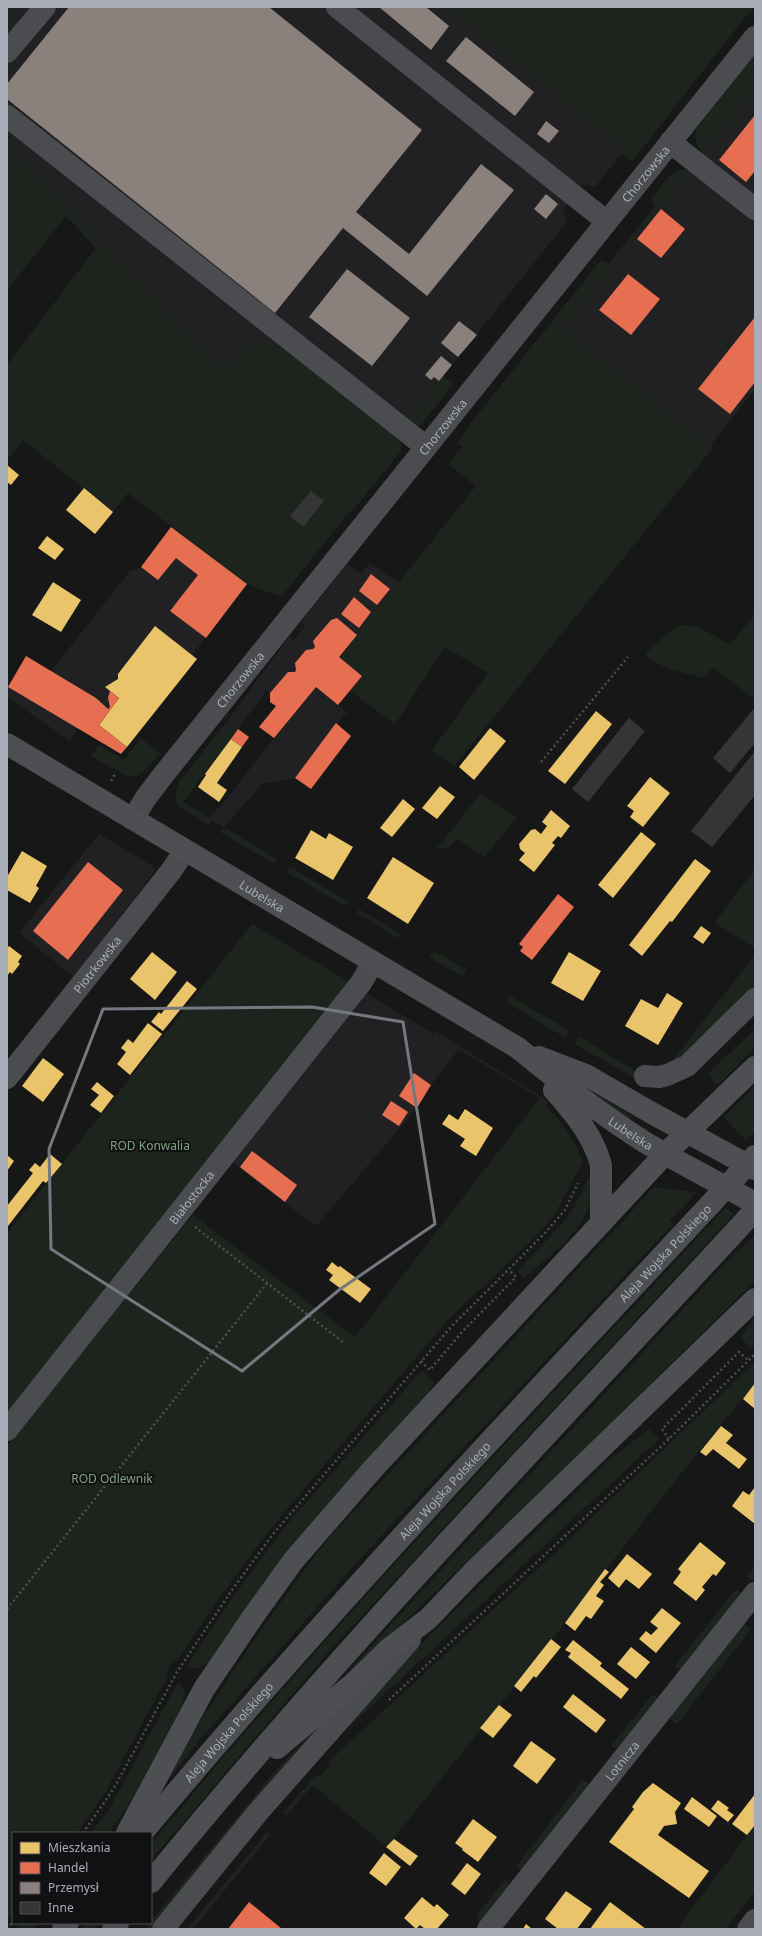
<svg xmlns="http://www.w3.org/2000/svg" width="762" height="1936" font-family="'Noto Sans',sans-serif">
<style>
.built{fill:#212123}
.green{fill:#1d241e}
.homes{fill:#e9c46a}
.shops{fill:#e76f51}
.industry{fill:#8a817c}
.building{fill:#353536}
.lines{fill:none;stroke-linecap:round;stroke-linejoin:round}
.path{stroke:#4d4e52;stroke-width:2.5;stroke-dasharray:2 3;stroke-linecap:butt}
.minor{stroke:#4b4c50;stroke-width:22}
.major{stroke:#4d4f52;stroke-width:22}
.major-bridge{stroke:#4d4f52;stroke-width:22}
.marked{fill:none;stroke:#757880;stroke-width:3;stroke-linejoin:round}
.labels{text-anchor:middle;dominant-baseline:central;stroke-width:4;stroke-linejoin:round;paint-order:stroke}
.street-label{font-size:12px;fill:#a8adb8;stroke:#111113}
.park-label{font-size:12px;fill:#7fa381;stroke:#111113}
</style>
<rect width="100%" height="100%" fill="#171717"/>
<g class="built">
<polygon points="7,7 447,7 625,150 595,187 581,185 563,209 566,223 342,502 7,155"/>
<polygon points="755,89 755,389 710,446 562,328"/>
<polygon points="171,527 247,584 192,655 109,684 106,687 119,698 109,710 95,698 51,671 130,571 141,567"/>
<polygon points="370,563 399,583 316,687 347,712 295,778 262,784 224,827 209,818 223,803 291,717 270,702 270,693 266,691 236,732 225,724 289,637 294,640 305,626 301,622 347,564 361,574"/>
<polygon points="8,687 78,728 70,741 7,697"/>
<polygon points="99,834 154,867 154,872 74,977 19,933"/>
<polygon points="367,994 459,1049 431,1085 417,1108 316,1226 232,1163"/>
</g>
<g class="green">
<polygon points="447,7 755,7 742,21 632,162 622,154 625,150"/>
<path d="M755,54V89L703,154C696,146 693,136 698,127Z"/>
<polygon points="7,146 226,372 250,342 283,347 395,436 402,446 401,451 351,513 350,511 281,597 247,584 128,493 113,512 23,440 7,460 7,365 96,248 66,216 7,290"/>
<polygon points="681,169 689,171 563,328 713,448 454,766 432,750 488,673 445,647 395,724 350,691 362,676 339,657 476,486 448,464 462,447 457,444 467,428 601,260 609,263 655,206 651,199 670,175"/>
<polygon points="755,171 755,189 746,182"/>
<polygon points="443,376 453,384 420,426 417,426 407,421"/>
<path d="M755,614V694L752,698L713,667L704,678C690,674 652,667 646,654C684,615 684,619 730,645Z"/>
<polygon points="225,724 236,732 183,802 212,820 209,825 178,805 175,796 179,782"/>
<polygon points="141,738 160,753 151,764 137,776 125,775 91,756 99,745 124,760"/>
<polygon points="480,794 517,817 484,857 458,839 448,848 437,848"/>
<polygon points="224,827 278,860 274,864 220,832"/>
<polygon points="290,867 345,900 348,902 345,906 287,872"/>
<polygon points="755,870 755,948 715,923 733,897"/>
<polygon points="359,909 401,935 398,938 357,913"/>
<polygon points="252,924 351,983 7,1415 7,1233"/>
<polygon points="434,951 467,970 462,976 429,957"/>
<polygon points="755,955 755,988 687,1055 659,1066 672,1061"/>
<polygon points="510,996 570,1031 566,1038 506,1002"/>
<polygon points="755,1029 755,1047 719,1084 714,1083 709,1073"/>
<path d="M435,1031L543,1098L548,1103L545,1106C563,1122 574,1139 583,1161L556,1212L542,1230L448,1320L330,1458L268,1532L225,1590L177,1661L173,1660L165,1674L168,1676L106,1791L77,1833H13V1913L7,1921V1446L193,1215L355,1337L540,1098L433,1034Z"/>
<polygon points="580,1037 638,1072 634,1078 575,1044"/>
<polygon points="581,1085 632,1116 629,1123"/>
<polygon points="755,1086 755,1131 746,1140 724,1117"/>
<path d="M591,1176C592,1182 593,1189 592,1194C586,1232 550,1255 524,1278L517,1271L562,1224L573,1209L588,1179Z"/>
<path d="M654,1187L697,1192L670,1220L673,1224L358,1561L198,1742L171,1777L167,1779C186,1742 209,1708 232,1673C263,1626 295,1581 330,1537Z"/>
<path d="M725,1208L734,1214L325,1656L151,1860V1844C332,1623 531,1418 725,1208Z"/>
<polygon points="755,1235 755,1281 602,1432 357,1667 347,1675 345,1674 735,1253 736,1254"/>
<polygon points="755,1316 755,1344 750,1349 741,1337"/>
<polygon points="755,1362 755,1383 663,1496 565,1623 387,1847 313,1785 286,1816 283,1812 317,1774 320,1776 331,1764 329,1761 555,1553"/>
<polygon points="422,1370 434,1382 427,1395 288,1550 248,1604 209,1662 197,1669 186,1667 235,1594 284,1528"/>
<polygon points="649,1429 659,1439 348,1728 347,1727 429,1636 609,1460"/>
<polygon points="755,1566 753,1581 747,1576"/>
<polygon points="736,1589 743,1594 681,1671 675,1666"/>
<polygon points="743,1623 751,1629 677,1724 669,1718"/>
<polygon points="178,1682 184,1689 183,1704 135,1795 109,1833 91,1833 110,1808"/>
<polygon points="653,1694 659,1699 620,1750 611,1746"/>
<polygon points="324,1720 326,1721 249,1809 150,1929 144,1929 151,1923 151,1921 270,1777"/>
<polygon points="583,1780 591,1785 522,1871 516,1866"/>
<polygon points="755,1825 755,1891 726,1929 677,1929"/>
<polygon points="266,1833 271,1834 193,1929 187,1929"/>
<polygon points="505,1880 512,1885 481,1923 475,1917"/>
<polygon points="20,1923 37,1923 32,1929 15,1929"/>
<polygon points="86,1923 100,1923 96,1929 81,1929"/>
</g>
<g class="homes">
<polygon points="7,465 19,475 11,485 7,482"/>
<polygon points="84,488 113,512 95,534 66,510"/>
<polygon points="47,536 64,549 55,560 38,548"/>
<polygon points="53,582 81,600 61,632 32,615"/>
<polygon points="155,626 197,659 127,747 99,725 119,698 105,687 118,679 118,674"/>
<polygon points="596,711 612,724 565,784 548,771"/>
<polygon points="490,728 506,741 474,780 459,767"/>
<polygon points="231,739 242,747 217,783 227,790 219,802 198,787 206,775 205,774"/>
<polygon points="650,777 670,793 643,827 630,817 634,811 627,806"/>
<polygon points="440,786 455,797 437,819 422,808"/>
<polygon points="403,799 415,809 392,837 380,828"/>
<polygon points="551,810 570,826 561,838 558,836 552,843 555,845 534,872 519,860 525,853 520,849 519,844 531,830 535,829 541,834 547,826 542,822"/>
<polygon points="311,830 326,839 329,833 353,847 333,880 295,858"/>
<polygon points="641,832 656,844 613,898 598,885"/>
<polygon points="22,851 47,866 36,886 39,888 30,903 7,890 7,877"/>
<polygon points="393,857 434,883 408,924 367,898"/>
<polygon points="695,859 711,871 672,922 670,921 642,956 629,945"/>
<polygon points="701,926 711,933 703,944 693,937"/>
<polygon points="9,946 22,956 18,962 20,964 12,974 10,972 7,976 7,948"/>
<polygon points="152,952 177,972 155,1000 130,979"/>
<polygon points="569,952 601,971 583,1001 551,983"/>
<polygon points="187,981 197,989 163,1031 151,1022 159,1012 161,1014"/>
<polygon points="667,993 683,1003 658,1045 625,1026 641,999 658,1008"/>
<polygon points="148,1023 162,1034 130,1075 117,1064 126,1052 121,1048 128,1039 133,1043"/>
<polygon points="43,1058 64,1074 43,1102 22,1086"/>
<polygon points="97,1082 114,1096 101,1113 90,1105 99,1095 91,1089"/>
<polygon points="465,1109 493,1128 476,1156 460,1146 465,1139 442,1124 449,1114 458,1120"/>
<polygon points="50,1154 62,1164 46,1183 43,1181 8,1226 7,1206 33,1173 29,1170 35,1163 40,1167"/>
<polygon points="7,1155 14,1161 7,1171"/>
<polygon points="332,1262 338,1267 340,1266 371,1289 360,1303 329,1280 333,1275 326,1270"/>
<polygon points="755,1383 755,1409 743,1399"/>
<polygon points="721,1426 733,1435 726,1443 747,1459 739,1469 713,1449 706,1456 700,1452"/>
<polygon points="755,1487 755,1524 732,1506 743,1491 749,1495"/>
<polygon points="700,1542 726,1563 716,1576 713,1574 702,1587 705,1590 696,1601 673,1583 681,1572 678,1569"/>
<polygon points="627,1554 652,1574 639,1589 626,1579 619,1588 608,1578"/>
<polygon points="605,1569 609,1572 600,1582 604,1585 596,1596 604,1601 591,1619 586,1616 575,1631 565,1623"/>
<polygon points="662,1608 681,1623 656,1653 639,1639 646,1631 651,1635 658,1628 650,1622"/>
<polygon points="551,1639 561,1647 536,1678 534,1676 521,1692 514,1686"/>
<polygon points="573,1640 602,1663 600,1666 629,1689 621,1699 568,1657 571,1653 565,1650"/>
<polygon points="631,1647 650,1662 636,1679 617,1664"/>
<polygon points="573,1694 606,1720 596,1733 563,1707"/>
<polygon points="499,1705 512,1715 493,1738 480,1728"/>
<polygon points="531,1741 556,1759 537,1784 513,1766"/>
<polygon points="653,1783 681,1803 675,1812 677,1824 664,1826 658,1835 709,1871 689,1898 609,1842 634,1809 632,1807 643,1792"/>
<polygon points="755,1794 755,1825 747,1835 732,1824"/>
<polygon points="692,1797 717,1816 709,1827 684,1809"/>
<polygon points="718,1800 729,1808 727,1810 734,1815 728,1822 711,1809"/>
<polygon points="473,1819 497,1837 478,1862 462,1850 463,1849 455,1843"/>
<polygon points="394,1839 418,1856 410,1866 386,1847"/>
<polygon points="384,1853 401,1867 386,1886 369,1873"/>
<polygon points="467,1863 481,1874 465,1895 451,1884"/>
<polygon points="566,1891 592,1909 577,1929 558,1929 545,1919"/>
<polygon points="422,1897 434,1907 437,1904 449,1915 437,1929 425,1929 420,1925 416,1929 404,1918"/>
<polygon points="610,1902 646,1929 590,1929"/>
<polygon points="526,1924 532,1929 523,1929"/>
</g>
<g class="shops">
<polygon points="755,115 755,171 746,182 719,160"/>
<polygon points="661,209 685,229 661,258 637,239"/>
<polygon points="628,274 660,299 631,335 599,310"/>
<polygon points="755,317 755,382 730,414 698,389"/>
<polygon points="171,527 247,584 206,638 170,611 198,575 176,558 158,580 141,567"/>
<polygon points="371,574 390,589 377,605 359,591"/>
<polygon points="354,597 371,612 359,628 341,614"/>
<polygon points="337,618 357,635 339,657 362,676 338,705 316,687 274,738 259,727 276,706 270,702 270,693 288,672 295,672 296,670 295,663 306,650 313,649 315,647 313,641 331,620"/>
<polygon points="26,656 96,698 108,709 110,707 108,698 110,691 119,698 99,725 127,747 121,754 8,687"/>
<polygon points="336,723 351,736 311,789 295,778"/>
<polygon points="238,729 249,737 242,747 231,739"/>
<polygon points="88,862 123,890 68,960 33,931"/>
<polygon points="558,894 574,907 532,960 520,951 523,947 519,944"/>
<polygon points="414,1073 431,1085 417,1108 399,1096"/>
<polygon points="391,1101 408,1112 399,1126 382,1115"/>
<polygon points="252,1151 297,1185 285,1202 240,1167"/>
<polygon points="249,1902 282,1929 228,1929"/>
</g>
<g class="industry">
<polygon points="69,7 269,7 422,130 356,212 409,254 481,164 514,190 427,296 343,228 275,313 7,99 7,84"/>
<polygon points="379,7 426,7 449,26 431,50"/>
<polygon points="466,37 534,92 515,116 446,61"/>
<polygon points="546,121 559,131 549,143 537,134"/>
<polygon points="546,194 558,204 546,219 534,209"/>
<polygon points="347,269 410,318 372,366 309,317"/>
<polygon points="459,321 477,335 458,357 441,343"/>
<polygon points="441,356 452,365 439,381 434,377 431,380 425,375"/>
</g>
<g class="building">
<polygon points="311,491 324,501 303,527 290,516"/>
<polygon points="755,707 755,743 730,773 713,758"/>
<polygon points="629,718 645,731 588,802 572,789"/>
<polygon points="755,751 755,795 712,847 691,831"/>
</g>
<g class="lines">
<g class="path">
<polyline points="541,762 628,657"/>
<polyline points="111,781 115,774"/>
<polyline points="195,1227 344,1343"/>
<polyline points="421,1361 430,1370 461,1333 516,1277 509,1270"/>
<polyline points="669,1439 662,1429 739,1352 749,1361"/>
<polyline points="7,1609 268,1282"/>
<polyline points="389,1700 669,1439 755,1354"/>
<polyline points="83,1833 114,1788 177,1672 232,1590 273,1534 451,1327 545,1233 565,1210 578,1183"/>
<polyline points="7,1929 13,1922"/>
</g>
<g class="minor">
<polyline points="337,7 606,221"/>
<polyline points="7,52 45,7"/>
<polyline points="7,116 426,447"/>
<polyline points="670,142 755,209"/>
<path id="s1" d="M133,819L145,799L164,774L755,37"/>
<polyline points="645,1076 659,1077 667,1075 687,1066 755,999"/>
<path id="s2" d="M7,1078L171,871L185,850"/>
<path id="s3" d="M7,1430L361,983L373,962"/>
<polyline points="163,1929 259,1811 410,1640"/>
<path id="s4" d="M488,1929L755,1593"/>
<polyline points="748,1929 755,1920"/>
</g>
<g class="major">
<path id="s5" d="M7,744L518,1048C558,1081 599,1113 643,1141C667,1156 693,1169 718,1183"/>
<polyline points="539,1057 586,1075 650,1112 731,1156"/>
<path d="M554,1090C574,1113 593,1135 601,1165V1223"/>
<polyline points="277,1748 355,1682 390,1648 428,1619 473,1572 755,1299"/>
<polyline points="127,1833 204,1689 252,1618 293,1561 371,1471 665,1154 755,1067"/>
<path id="s6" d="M142,1833C337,1599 548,1380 755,1156"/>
<path d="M151,1882C341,1648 551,1432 755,1210"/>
<polyline points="63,1929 68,1923"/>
<polyline points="113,1929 118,1923"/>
</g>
<g class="major-bridge">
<polyline points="731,1156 755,1169"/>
<polyline points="718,1183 755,1203"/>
</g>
</g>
<path class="marked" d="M312,1007L403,1022L435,1224L339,1290L242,1371L51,1249L49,1149L103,1009Z"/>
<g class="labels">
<g class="street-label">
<text stroke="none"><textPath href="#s1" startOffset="824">Chorzowska</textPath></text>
<text stroke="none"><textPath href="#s1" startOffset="500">Chorzowska</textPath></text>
<text stroke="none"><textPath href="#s1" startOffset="176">Chorzowska</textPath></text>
<text stroke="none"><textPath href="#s5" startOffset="297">Lubelska</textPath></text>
<text stroke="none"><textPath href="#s2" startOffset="145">Piotrkowska</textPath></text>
<text stroke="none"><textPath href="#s5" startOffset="736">Lubelska</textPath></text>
<text stroke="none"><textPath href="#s3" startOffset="297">Białostocka</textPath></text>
<text stroke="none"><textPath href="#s6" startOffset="781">Aleja Wojska Polskiego</textPath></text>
<text stroke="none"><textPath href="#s6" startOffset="457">Aleja Wojska Polskiego</textPath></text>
<text stroke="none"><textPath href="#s6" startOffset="133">Aleja Wojska Polskiego</textPath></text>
<text stroke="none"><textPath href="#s4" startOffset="215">Lotnicza</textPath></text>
</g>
<g class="park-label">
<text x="150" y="1145">ROD Konwalia</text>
<text x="112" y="1478">ROD Odlewnik</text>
</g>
</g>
<rect width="762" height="1936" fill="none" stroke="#a8adb8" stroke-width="16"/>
<rect x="12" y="1832" width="140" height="92" fill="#111113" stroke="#4d4f55"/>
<rect x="20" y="1842" width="20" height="12" fill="#e9c46a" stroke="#4d4f55"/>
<text x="48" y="1852" font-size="12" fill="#a8adb8">Mieszkania</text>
<rect x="20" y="1862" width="20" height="12" fill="#e76f51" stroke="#4d4f55"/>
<text x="48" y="1872" font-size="12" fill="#a8adb8">Handel</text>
<rect x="20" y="1882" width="20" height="12" fill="#8a817c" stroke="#4d4f55"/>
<text x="48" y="1892" font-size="12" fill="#a8adb8">Przemysł</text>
<rect x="20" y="1902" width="20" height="12" fill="#353536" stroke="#4d4f55"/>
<text x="48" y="1912" font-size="12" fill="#a8adb8">Inne</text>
</svg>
